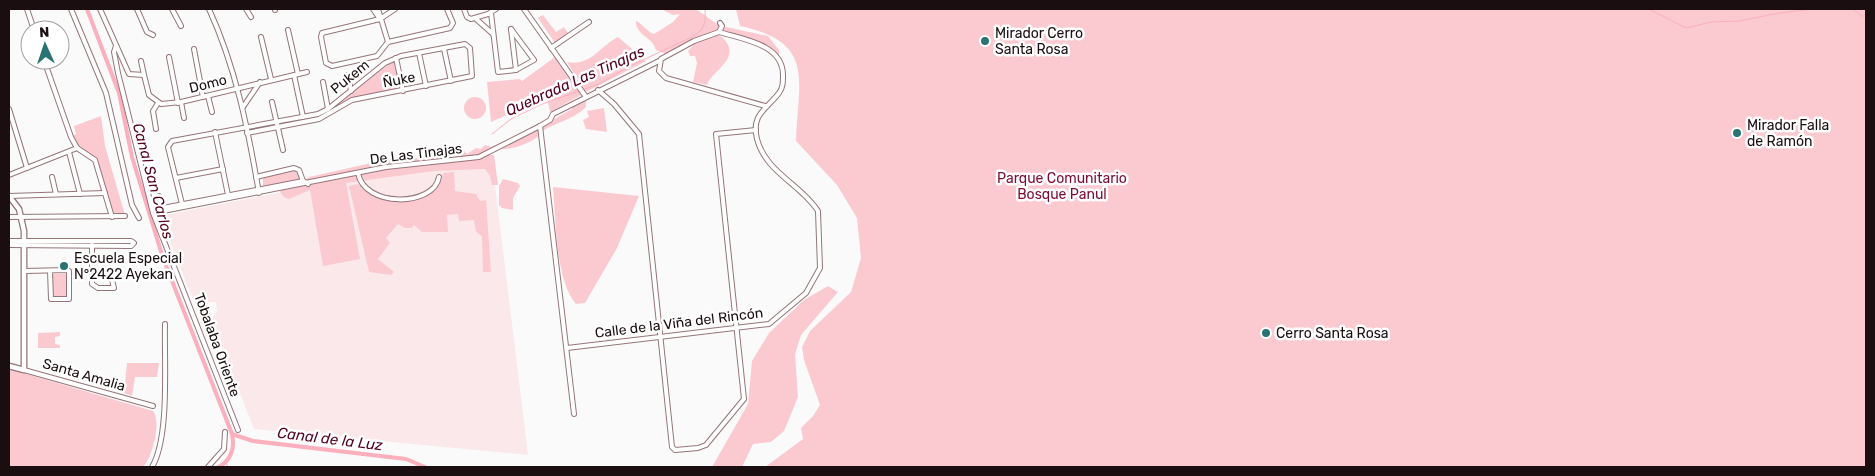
<svg xmlns="http://www.w3.org/2000/svg" width="1875" height="476" font-family="Rubik,sans-serif">
<style>
.built{fill:#fbe8ea}
.green{fill:#fbcad1}
.lines{fill:none;stroke-linecap:round;stroke-linejoin:round}
.stream{stroke:#fcafbc;stroke-width:1}
.canal{stroke:#fcafbc;stroke-width:4}
.minor-casing{stroke:#957478;stroke-width:6}
.tertiary-casing{stroke:#957478;stroke-width:7}
.minor{stroke:#fff;stroke-width:4}
.tertiary{stroke:#fff;stroke-width:4.5}
.poi-dot{fill:#297373;stroke:#fff;stroke-width:2}
.labels{text-anchor:middle;dominant-baseline:central;stroke-width:5;stroke-linejoin:round;paint-order:stroke}
.poi-label{font-size:14px;fill:#1a0e10;stroke:#fff;text-anchor:start}
.street-label{font-size:14px;fill:#1a0e10;stroke:#fff}
.park-label{font-size:14px;fill:#7b0c33;stroke:#fff}
.water-label{font-size:15px;font-style:italic;fill:#53001d;stroke:#fff}
</style>
<rect width="100%" height="100%" fill="#fafafa"/>
<polygon class="built" points="492,160 528,455 254,429 211,319 217,312 216,302 194,302 160,216 381,173"/>
<g class="green">
<path d="M661,9H696L720,26L718,31L666,54L656,50C653,37 635,35 636,21C642,23 646,31 654,34L673,22L680,14L673,15Z"/>
<path d="M736,9H1866V467H765L803,439L801,428L813,416L820,405L804,360L802,347L810,331L851,292L861,258L857,218L837,185L796,141C798,80 816,42 740,26Z"/>
<polygon points="543,15 556,32 564,27 568,33 555,43 538,18"/>
<polygon points="726,27 768,36 779,50 779,56 756,42 723,34 723,28"/>
<path d="M718,34C747,56 714,68 707,85L693,82L697,63L695,56H690L688,51L696,42Z"/>
<path d="M618,37L646,61L586,92L567,62C590,67 600,46 618,37Z"/>
<polygon points="555,57 581,95 550,112 547,97 491,122 487,82 520,79 522,81"/>
<path d="M394,60L400,88L398,90C380,93 360,94 344,102C330,108 326,116 309,119V117L328,111Z"/>
<circle cx="475" cy="108" r="11"/>
<path d="M586,100V107C573,120 556,122 541,132C538,135 540,135 536,138C527,145 505,152 495,148L486,155H494L498,185H492L490,176L485,169L434,171L346,183L360,259L323,266L310,190L289,199L284,197L280,192L282,189L302,182L309,177L380,161L451,155L462,148L467,154L476,148L481,149L485,145L491,147L542,123H547L572,109L574,103Z"/>
<polygon points="604,108 607,132 586,129 583,120 589,117 587,111"/>
<polygon points="101,116 105,146 125,215 113,214 97,159 78,145 72,136 76,134 74,126"/>
<polygon points="296,171 301,180 263,187 263,177"/>
<path d="M454,172L455,191L476,194L480,201L486,200L491,272H483L482,236L476,232L474,220L459,221L458,214L447,215L448,232H422L414,225L412,228H405L398,224L386,238L390,243L378,259L394,272L391,275L369,272L349,186L358,184C376,210 441,207 443,173Z"/>
<polygon points="503,179 518,183 520,186 513,198 513,210 502,208 499,205 499,186"/>
<path d="M553,187L639,196L617,248L585,303L576,304C555,279 556,220 553,187Z"/>
<polygon points="52,274 68,274 69,299 52,299"/>
<polygon points="828,286 838,292 801,335 795,354 798,397 784,431 771,442 753,444 742,467 712,467 748,404 752,361 769,333 804,300"/>
<polygon points="60,332 60,336 55,337 55,344 60,345 60,348 38,348 38,333"/>
<polygon points="127,363 159,363 157,377 135,377 132,396 124,393"/>
<path d="M9,369L153,411C162,422 152,458 143,467H9Z"/>
</g>
<g class="lines">
<g class="stream">
<polyline points="1649,9 1686,28 1711,22 1739,21 1779,13 1813,9"/>
<polyline points="1853,9 1862,16 1866,16"/>
<path d="M492,134L511,119L542,104L599,84L630,66L694,36C705,29 706,22 705,9"/>
<polyline points="226,463 228,467"/>
</g>
<g class="canal">
<path d="M87,9L119,93L132,157L163,258L232,434C235,448 232,459 219,467"/>
<polyline points="232,434 253,441 406,459 425,467"/>
</g>
<defs>
<g id="minor">
<polyline points="27,9 34,30"/>
<polyline points="71,9 106,93 132,205 139,218"/>
<polyline points="100,9 129,74 144,75 149,95 161,104 181,102 307,72"/>
<polyline points="137,9 147,32 153,35"/>
<polyline points="172,9 181,26"/>
<path d="M209,9C236,68 248,129 259,193"/>
<polyline points="246,9 251,17"/>
<polyline points="275,9 275,10"/>
<polyline points="373,9 380,19"/>
<polyline points="378,9 388,42"/>
<polyline points="395,9 380,19 322,33 321,37 326,63 332,66 377,56 388,42 450,28 453,23 447,9"/>
<polyline points="464,9 467,17 471,19 488,14 496,9"/>
<polyline points="524,9 586,97"/>
<polyline points="491,13 498,72 516,70 534,60 511,29"/>
<polyline points="476,19 493,34"/>
<polyline points="720,23 722,26 719,32 694,41 661,59 659,71 666,78 765,106"/>
<polyline points="511,29 516,70"/>
<polyline points="288,30 298,74"/>
<polyline points="261,37 271,79"/>
<polyline points="116,46 114,52 118,73 153,213 238,430"/>
<polyline points="551,48 589,22"/>
<polyline points="194,49 203,97"/>
<polyline points="444,49 451,81"/>
<polyline points="419,53 426,86"/>
<polyline points="169,57 178,103"/>
<polyline points="396,58 403,91"/>
<polyline points="44,60 71,137 77,148 95,160 112,217"/>
<polyline points="141,61 144,75"/>
<polyline points="294,75 303,117"/>
<polyline points="348,75 351,91"/>
<polyline points="323,82 328,109"/>
<polyline points="598,90 614,104 639,134 672,447 675,450 698,448 706,445 744,399 716,134 756,130"/>
<polyline points="208,96 212,112"/>
<polyline points="181,102 184,118"/>
<polyline points="272,102 283,150"/>
<polyline points="243,107 260,82"/>
<polyline points="9,109 27,168"/>
<polyline points="540,126 574,414"/>
<polyline points="156,129 153,111 158,103"/>
<polyline points="215,132 228,195"/>
<polyline points="69,152 80,194"/>
<path d="M358,173C364,208 434,207 439,177"/>
<polyline points="9,175 77,148"/>
<polyline points="52,177 56,194"/>
<polyline points="256,177 294,168 299,170 303,181"/>
<polyline points="176,178 223,169"/>
<polyline points="9,196 105,193"/>
<polyline points="159,196 163,208 303,181 308,184"/>
<polyline points="182,204 168,147 172,141 318,114 328,109 385,63 401,56 465,44 470,48 472,76 352,100 319,119 247,133"/>
<polyline points="153,213 386,167 479,157 540,126 550,120 553,114 659,61"/>
<polyline points="9,217 125,216"/>
<polyline points="9,241 131,241 134,243 131,246 9,245"/>
<polyline points="25,271 67,270 69,271 69,299 51,299 50,271"/>
<polyline points="92,272 110,272 114,288 98,288 92,284 92,245"/>
<path d="M567,348L769,324L806,293L820,268L818,211C801,184 766,173 757,139C751,114 766,110 779,93C783,88 783,82 783,75C783,44 742,39 719,32"/>
<polyline points="24,370 153,406"/>
<path d="M152,467C170,437 164,360 165,324"/>
<polyline points="208,467 224,449 225,432"/>
</g>
<polyline id="tertiary" points="9,196 19,209 24,231 24,370 9,366"/>
</defs>
<use href="#minor" class="minor-casing"/>
<use href="#tertiary" class="tertiary-casing"/>
<use href="#minor" class="minor"/>
<use href="#tertiary" class="tertiary"/>
</g>
<g class="poi-dot">
<circle cx="985" cy="41" r="5"/>
<circle cx="1737" cy="133" r="5"/>
<circle cx="64" cy="266" r="5"/>
<circle cx="1266" cy="333" r="5"/>
</g>
<g class="labels">
<g class="poi-label">
<text x="995" y="33">Mirador Cerro<tspan x="995" dy="16">Santa Rosa</tspan></text>
<text x="1747" y="125">Mirador Falla<tspan x="1747" dy="16">de Ramón</tspan></text>
<text x="74" y="258">Escuela Especial<tspan x="74" dy="16">N°2422 Ayekan</tspan></text>
<text x="1276" y="333">Cerro Santa Rosa</text>
</g>
<g class="street-label">
<text transform="translate(350 77) rotate(-39)">Pukem</text>
<text transform="translate(399 80) rotate(-11)">Ñuke</text>
<text transform="translate(208 84) rotate(-14)">Domo</text>
<text transform="translate(416 154) rotate(-7)">De Las Tinajas</text>
<text transform="translate(679 323) rotate(-7)">Calle de la Viña del Rincón</text>
<text transform="translate(217 345) rotate(70)">Tobalaba Oriente</text>
<text transform="translate(84 375) rotate(16)">Santa Amalia</text>
</g>
<g class="park-label">
<text x="1062" y="178">Parque Comunitario<tspan x="1062" dy="16">Bosque Panul</tspan></text>
</g>
<g class="water-label">
<text transform="translate(575 81) rotate(-24)">Quebrada Las Tinajas</text>
<text transform="translate(153 181) rotate(75)">Canal San Carlos</text>
<text transform="translate(330 439) rotate(7)">Canal de la Luz</text>
</g>
</g>
<rect width="1875" height="476" fill="none" stroke="#1a0e10" stroke-width="20"/>
<g transform="translate(45 45) rotate(357)"><circle r="24" fill="#ffffff" stroke="#a39f9f"/>
<path d="M0-4L9 19L0 12L-9 19Z" fill="#297373"/>
<text y="-8" font-size="14" font-weight="bold" text-anchor="middle" fill="#1a0e10">N</text>
</g>
</svg>
